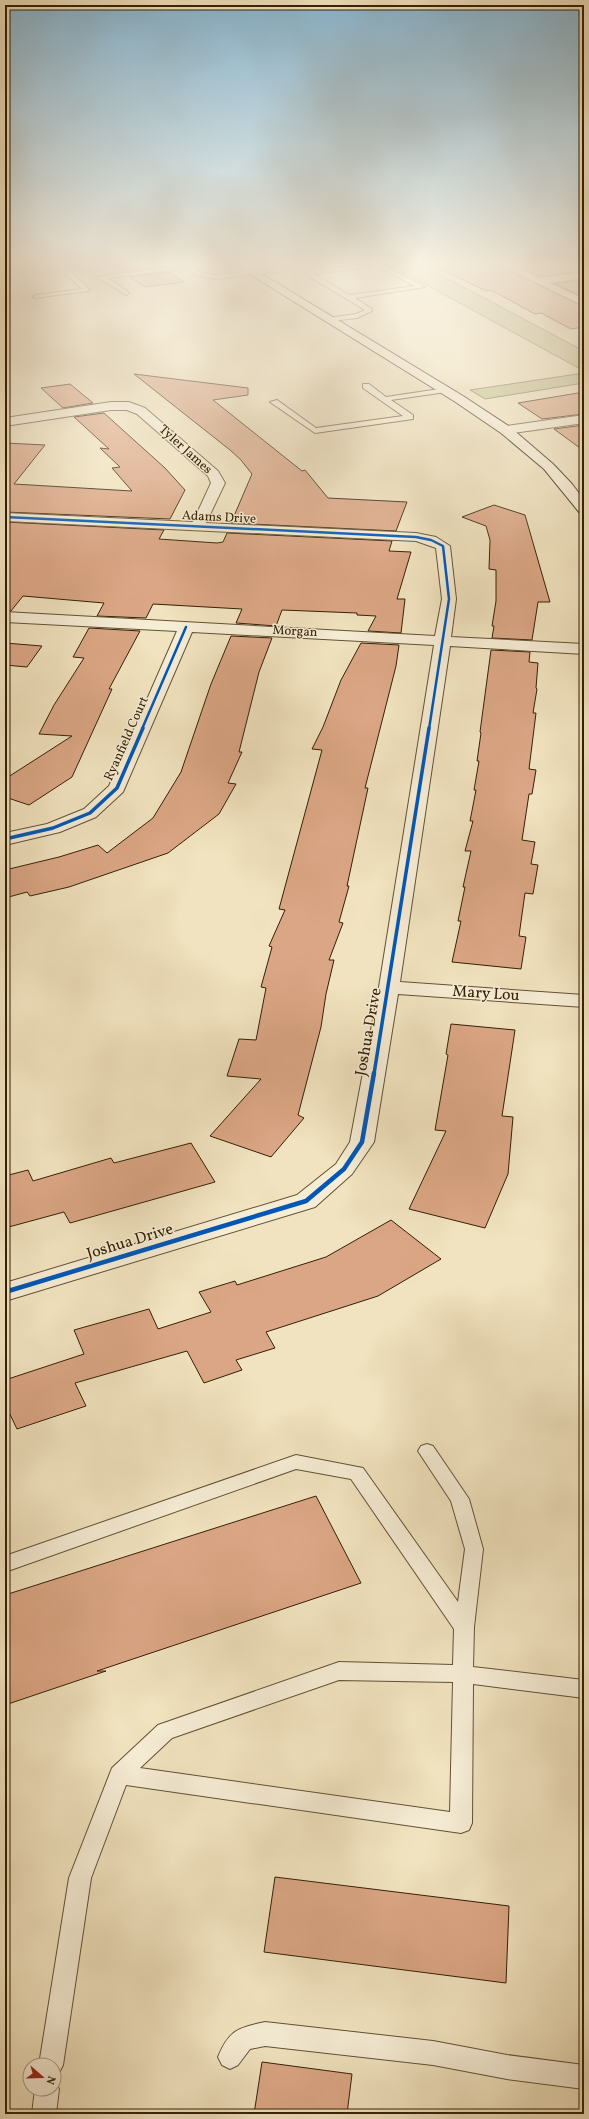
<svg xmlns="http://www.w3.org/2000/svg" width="589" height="2119" font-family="Vollkorn,serif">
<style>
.green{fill:#c2c18c;stroke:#7b7048}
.building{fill:#dba685;stroke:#342004}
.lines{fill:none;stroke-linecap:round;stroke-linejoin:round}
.lane-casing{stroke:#635133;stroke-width:2}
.street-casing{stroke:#635133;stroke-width:2}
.secondary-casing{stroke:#342004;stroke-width:2}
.lane{fill:#f6edd5;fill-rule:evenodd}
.street{fill:#f6edd5;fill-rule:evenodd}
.secondary{fill:#f6edd5;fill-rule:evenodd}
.cycleway-far2-casing{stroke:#f6edd5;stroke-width:4}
.cycleway-far1-casing{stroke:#f6edd5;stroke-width:5.5}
.cycleway-casing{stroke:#f6edd5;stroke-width:7}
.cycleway-far2{stroke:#0057b8;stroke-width:2.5}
.cycleway-far1{stroke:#0057b8;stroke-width:3.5}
.cycleway{stroke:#0057b8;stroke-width:4.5}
.labels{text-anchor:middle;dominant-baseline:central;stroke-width:3;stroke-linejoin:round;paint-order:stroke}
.far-street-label{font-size:13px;fill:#342004;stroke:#f6edd5}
.street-label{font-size:16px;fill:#342004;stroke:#f6edd5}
</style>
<rect width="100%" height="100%" fill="#f1e3bf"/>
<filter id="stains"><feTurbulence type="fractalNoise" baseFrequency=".005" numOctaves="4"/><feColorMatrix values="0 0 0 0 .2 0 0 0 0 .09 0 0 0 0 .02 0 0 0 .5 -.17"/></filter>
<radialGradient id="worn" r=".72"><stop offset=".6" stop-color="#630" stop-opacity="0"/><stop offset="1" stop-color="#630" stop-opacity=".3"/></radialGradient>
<g class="green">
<polygon points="390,265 422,265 584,351 584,371"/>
<polygon points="584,373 584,383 485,399 470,390"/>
</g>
<g class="building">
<polygon points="150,265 161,267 123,272 118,269"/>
<polygon points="432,265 499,265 584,307 584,327 571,329 541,313 535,314 491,290 486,291"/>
<polygon points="516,265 584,265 584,271 540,276"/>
<polygon points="169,272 184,282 145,287 130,277"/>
<polygon points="584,280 584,297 555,284"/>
<polygon points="134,374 248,388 248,395 213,400 302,471 305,470 328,498 407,502 396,531 231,523 252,474 241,460 230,450"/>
<polygon points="70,384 93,403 63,408 41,388"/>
<polygon points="584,392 584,414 542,419 518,403"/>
<polygon points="104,413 165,468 185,490 170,519 5,512 5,443 45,445 14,484 132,491 112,468 120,467 100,448 109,449 74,417"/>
<polygon points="584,425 584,451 554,429"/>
<polygon points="494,505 525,515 550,602 538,602 532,640 492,638 494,626 492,626 496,601 496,570 489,569 490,540 486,526 462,517"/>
<polygon points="5,522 164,530 159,539 217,543 223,542 227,533 392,541 389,551 411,552 397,599 405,599 401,633 368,631 376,616 357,615 357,613 282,610 276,626 236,623 242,609 153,604 146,618 97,616 104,603 23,596 11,611 5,611"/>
<polygon points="89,628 140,631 109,689 112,689 72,777 29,805 5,797 5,779 72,736 39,734 54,705 84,658 73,657"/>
<polygon points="231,636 272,638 259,672 239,752 242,752 228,783 236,784 219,814 168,853 69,887 30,896 27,892 5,898 5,870 59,857 98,845 107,853 153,818 181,772 211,684"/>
<polygon points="5,643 42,646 27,667 5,665"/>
<polygon points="361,643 399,645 396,666 365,788 368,788 347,886 349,886 339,922 343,923 329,960 334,960 326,994 321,1027 298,1115 304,1118 271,1157 210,1136 261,1079 227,1076 239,1039 256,1040 266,988 261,987 272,947 269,946 285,910 279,909 322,750 312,749 323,727 341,680"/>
<polygon points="491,650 530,652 529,662 538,663 536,688 537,689 533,713 536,713 529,769 536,770 532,794 529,794 522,840 535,842 531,864 538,865 533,894 525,893 519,936 526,937 521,969 452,962 461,921 458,921 465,887 463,887 471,851 465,851 473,821 470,821 476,790 474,790 479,761 477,761 481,733 480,732"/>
<polygon points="451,1024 515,1030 502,1116 513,1117 508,1174 485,1228 409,1209 446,1131 435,1130 448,1055 446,1054"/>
<polygon points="191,1143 215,1182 70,1223 64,1212 5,1228 5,1176 28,1170 33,1181 111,1158 114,1163"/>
<polygon points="391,1220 441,1259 378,1296 266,1332 275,1348 236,1360 242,1370 204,1383 187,1351 75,1383 86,1406 17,1429 5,1404 5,1380 84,1354 74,1330 149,1309 158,1329 211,1312 199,1292 235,1281 237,1285 326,1257"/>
<polygon points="316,1496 361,1583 97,1671 106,1671 5,1705 5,1595"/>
<polygon points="275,1877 509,1906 506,1983 264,1952"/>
<polygon points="262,2062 352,2074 347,2114 254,2114"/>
</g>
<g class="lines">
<defs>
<g id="lane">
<polygon points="55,265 62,265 68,270 116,265 119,267 72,273 89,289 89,291 34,298 33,297 36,295 82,289"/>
<path d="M186,265H194L198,272L215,275L291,267L289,265H297L309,271L358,265H383L425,287L355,298L372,309V311L357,318L330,321L328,320V318L356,314L365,310L298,270L215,279L194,275L190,268L109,278L128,292L129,293L126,295L96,277ZM372,267L382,269L415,286L349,295L314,274Z"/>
<polygon points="363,384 369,384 386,397 446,388 450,390 446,392 391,400 413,415 413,419 315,433 270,402 277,400 316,428 403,416 363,388"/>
<path d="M427,1444L433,1446L469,1499L483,1549L474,1627L473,1667L584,1680V1698L473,1684L472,1823L469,1830L461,1833L126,1785L91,1878L63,2065L59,2073L54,2076V2065H39L69,1878L112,1768L158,1725L339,1662L453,1665L454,1629L351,1479L296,1469L5,1572V1556L296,1455L363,1468L458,1602L465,1549L451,1501L418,1451L421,1446ZM339,1680L453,1682L450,1812L140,1768L172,1738Z"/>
<path d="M265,2022L433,2041L507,2055L584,2065V2089L507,2079L433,2065L265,2046L250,2049L238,2065L230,2069L222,2065L218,2057C229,2030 238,2028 265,2022Z"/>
<polygon points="54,2080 59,2089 56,2114 32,2114 35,2089 54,2089"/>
</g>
<g id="street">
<polygon points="500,265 513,265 540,278 584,272 584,278 550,283 584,299 584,306"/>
<polygon points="111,402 129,402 145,408 218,471 225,483 206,523 416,533 436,537 450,546 456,599 451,637 584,644 584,654 450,646 400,982 584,995 584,1007 398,994 374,1142 352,1174 315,1207 5,1301 5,1283 297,1195 336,1164 350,1142 379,987 434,645 192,632 123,792 96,817 60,832 5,845 5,833 47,824 84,809 109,786 177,631 5,622 5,612 435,636 442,599 436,548 416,541 5,521 5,513 193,522 211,483 208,476 137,414 127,410 111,410 5,426 5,418"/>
<polygon points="584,415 584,423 506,434 500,430 506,426"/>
</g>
<g id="secondary">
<polygon points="5,265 36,265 31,268 5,271"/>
<polygon points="235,265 247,265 463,396 510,427 553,464 572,484 584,500 584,513 579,512 544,469 501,433 454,401"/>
</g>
</defs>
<use href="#lane" class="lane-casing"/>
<use href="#street" class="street-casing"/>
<use href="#secondary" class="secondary-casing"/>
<use href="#lane" class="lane"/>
<use href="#street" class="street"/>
<use href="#secondary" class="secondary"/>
<defs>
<g id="cycleway-far2">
<polyline points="5,517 416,537 431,540 443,546 449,599 429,729"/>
<polyline points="142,729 186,627"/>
</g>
<g id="cycleway-far1">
<polyline points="5,839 53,828 90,813 117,788 143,728"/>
<polyline points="374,1074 429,728"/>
</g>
<polyline id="cycleway" points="5,1292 306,1201 344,1169 362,1142 374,1073"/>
</defs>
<use href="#cycleway-far2" class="cycleway-far2-casing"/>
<use href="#cycleway-far1" class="cycleway-far1-casing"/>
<use href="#cycleway" class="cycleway-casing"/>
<use href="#cycleway-far2" class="cycleway-far2"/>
<use href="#cycleway-far1" class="cycleway-far1"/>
<use href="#cycleway" class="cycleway"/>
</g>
<linearGradient id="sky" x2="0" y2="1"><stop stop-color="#89b8d4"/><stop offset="0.47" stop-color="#f9f2e2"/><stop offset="1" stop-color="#f9f2e2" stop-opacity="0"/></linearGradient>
<rect width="589" height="562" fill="url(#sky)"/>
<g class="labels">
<g class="far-street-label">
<text transform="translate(185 450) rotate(42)">Tyler James</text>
<text transform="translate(219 518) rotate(3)">Adams Drive</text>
<text transform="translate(295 632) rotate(3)">Morgan</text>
<text transform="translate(127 739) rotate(-66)">Ryanfield Court</text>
</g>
<g class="street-label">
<text transform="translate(486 994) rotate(4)">Mary Lou</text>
<text transform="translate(369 1032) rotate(-80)">Joshua Drive</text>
<text transform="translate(130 1242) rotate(-17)">Joshua Drive</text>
</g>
</g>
<rect width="589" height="2119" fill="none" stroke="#f1e3bf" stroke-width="20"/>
<rect x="6" y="6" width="577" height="2107" fill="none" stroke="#342004" stroke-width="2"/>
<rect x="10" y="10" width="569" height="2099" fill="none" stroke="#342004"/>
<g transform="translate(42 2077) rotate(110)"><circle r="19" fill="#f6edd5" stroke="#a89b81"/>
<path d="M0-3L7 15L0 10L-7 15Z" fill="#8f2418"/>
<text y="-6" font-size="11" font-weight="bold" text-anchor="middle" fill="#342004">N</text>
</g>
<rect width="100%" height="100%" filter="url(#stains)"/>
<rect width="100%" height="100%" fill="url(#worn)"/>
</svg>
